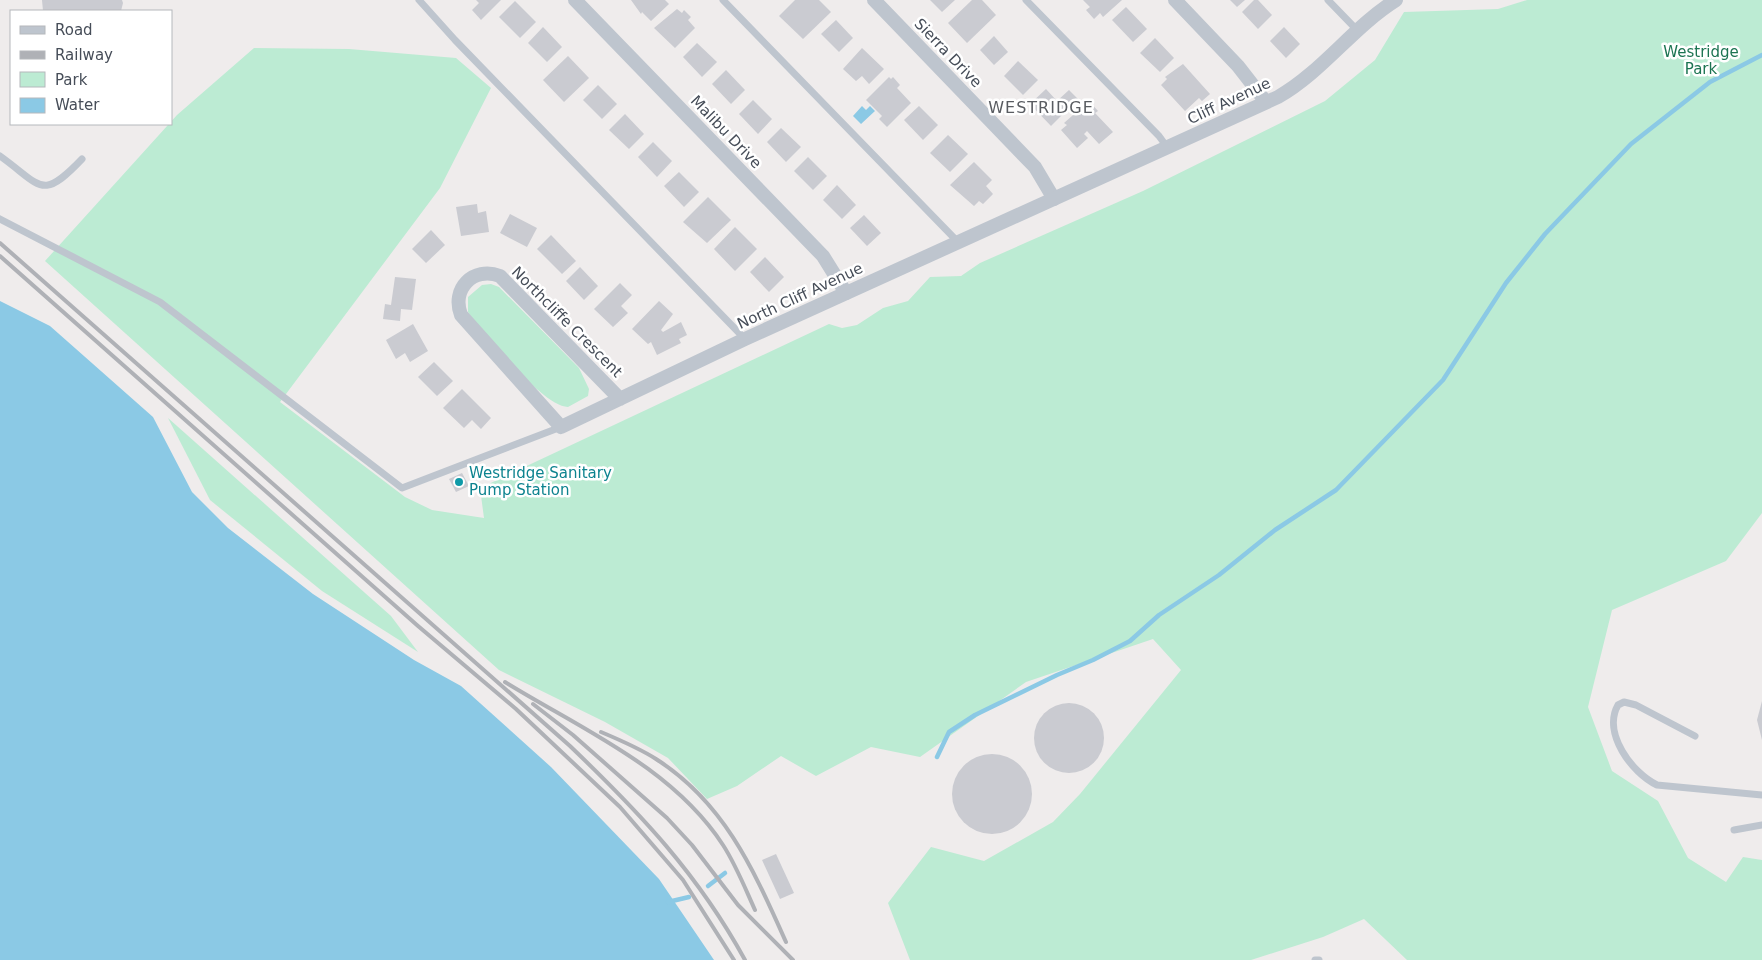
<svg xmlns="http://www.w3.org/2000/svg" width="1762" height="960" font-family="'DejaVu Sans',sans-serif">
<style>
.green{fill:#bcebd3}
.water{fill:#8bc9e5}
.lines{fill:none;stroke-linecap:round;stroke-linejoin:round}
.stream{stroke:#8bc9e5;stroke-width:4.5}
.building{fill:#cacbd1}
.lane{stroke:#bec5ce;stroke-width:7}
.street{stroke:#bec5ce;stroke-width:14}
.rail{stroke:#afb1b6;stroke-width:4}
.culture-dot{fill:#0f9aa8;stroke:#fff;stroke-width:2}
.labels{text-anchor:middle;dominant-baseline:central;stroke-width:5;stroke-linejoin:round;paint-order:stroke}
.park-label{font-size:15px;fill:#1c7452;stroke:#fff}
.street-label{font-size:15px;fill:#464d58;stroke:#fff}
.culture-label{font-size:15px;fill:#0d838f;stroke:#fff;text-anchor:start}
.neighbourhood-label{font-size:16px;letter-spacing:1px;fill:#595c61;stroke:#fff}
</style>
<rect width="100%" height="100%" fill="#efecec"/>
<g class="green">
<polygon points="1527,0 1762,0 1762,513 1726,561 1612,610 1588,707 1612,771 1658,801 1688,858 1726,882 1743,857 1762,860 1762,960 1407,960 1364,919 1323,937 1251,960 910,960 888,903 931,847 984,861 1053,822 1080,794 1181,670 1153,639 1026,682 920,757 871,747 816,776 781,756 737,786 707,799 668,758 605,722 499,670 45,261 177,115 254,48 349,49 456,58 491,88 440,188 280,402 405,497 432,510 484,518 480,488 829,324 842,328 857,325 883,308 908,301 930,277 961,276 980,263 1143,191 1325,101 1375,60 1404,12 1498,9"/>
<path d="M491,284L499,287L579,368L589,389L588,396L568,407C542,405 494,343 475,322L468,312V297L482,285Z"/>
<polygon points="168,418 391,616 418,652 322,591 210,500"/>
</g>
<g class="water">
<polygon points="862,106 866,110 870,106 875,111 861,124 853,116"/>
<polygon points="0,301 50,326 153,417 192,492 228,528 313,594 414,660 461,686 551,767 659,879 714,960 0,960"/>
</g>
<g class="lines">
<g class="stream">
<polyline points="937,757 949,732 975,715 1057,675 1093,660 1130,641 1159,615 1219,575 1275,530 1336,490 1443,380 1506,283 1545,234 1631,144 1710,82 1762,55"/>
<polyline points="708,886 725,873"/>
<polyline points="668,902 689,897"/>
</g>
</g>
<g class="building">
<polygon points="42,0 122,0 123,3 121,11 43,11"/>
<polygon points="476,0 501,0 481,20 472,10 479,3"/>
<polygon points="631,0 665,0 669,4 651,21 642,12 641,14"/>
<polygon points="795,0 819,0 831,12 803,39 779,16"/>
<polygon points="930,0 955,0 942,12"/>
<polygon points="972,0 982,0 996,15 967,43 948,23"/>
<polygon points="1083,0 1122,0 1103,17 1100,13 1094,19 1086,10 1090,7"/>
<polygon points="1230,0 1245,0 1237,7"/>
<polygon points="1254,0 1258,0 1272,15 1258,29 1242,12"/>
<polygon points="515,1 536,22 520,38 499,17"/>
<polygon points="1126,7 1147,29 1133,42 1112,20"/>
<polygon points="677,9 682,13 684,10 691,17 688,20 695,28 675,48 654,28"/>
<polygon points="836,20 853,38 839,52 821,34"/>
<polygon points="543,27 562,47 547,62 528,43"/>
<polygon points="1284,27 1300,44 1286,58 1270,41"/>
<polygon points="994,36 1008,52 994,65 980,50"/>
<polygon points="1155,38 1174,58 1160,72 1140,53"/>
<polygon points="697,43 717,62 702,77 683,57"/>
<polygon points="862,48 884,69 869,84 862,76 856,81 843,69"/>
<polygon points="568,56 589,78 564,102 543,80"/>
<polygon points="1018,61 1038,80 1023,95 1004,76"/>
<polygon points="1183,64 1210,94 1202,101 1199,98 1185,111 1161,85 1167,79 1165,77"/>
<polygon points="726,70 745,90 731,104 712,84"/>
<polygon points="889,77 891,79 893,77 900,85 897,88 911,103 887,127 879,119 882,116 866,100"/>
<polygon points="598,85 617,104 602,119 583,100"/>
<polygon points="1046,89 1057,101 1069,90 1078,99 1051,126 1030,104"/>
<polygon points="753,100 772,119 758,134 739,114"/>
<polygon points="1089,101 1098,111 1095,113 1113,132 1099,144 1087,131 1084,134 1088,138 1077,148 1061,130 1067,125 1064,123"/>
<polygon points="919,106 938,125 923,140 904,120"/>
<polygon points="625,114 644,134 629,149 609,130"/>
<polygon points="781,128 801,147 786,162 767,142"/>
<polygon points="948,135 968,154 950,172 930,153"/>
<polygon points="653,142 672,161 657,177 638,157"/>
<polygon points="808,157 827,176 813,190 794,171"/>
<polygon points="974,162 992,180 986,186 993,194 983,204 979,201 974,206 950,185"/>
<polygon points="679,172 699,192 684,207 664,186"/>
<polygon points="837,185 856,205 842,219 823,200"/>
<polygon points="708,197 731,220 707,243 683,222"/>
<polygon points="477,204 478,213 486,211 489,232 461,236 456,207"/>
<polygon points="510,214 537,228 527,247 500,233"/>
<polygon points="864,215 881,233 867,246 850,228"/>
<polygon points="735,227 757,249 735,271 714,249"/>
<polygon points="431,230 445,245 426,263 412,249"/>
<polygon points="551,235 576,261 562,274 537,249"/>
<polygon points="765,257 784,277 769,292 750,272"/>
<polygon points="580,267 598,286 584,300 566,281"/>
<polygon points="395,277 416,279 412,310 401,309 400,321 383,319 385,304 391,305"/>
<polygon points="620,283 632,295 621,306 628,313 613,327 594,309"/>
<polygon points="659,301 673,314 661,330 663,332 681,322 687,335 679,339 681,343 657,355 651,342 648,344 632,329"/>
<polygon points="413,324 428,351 410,362 405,353 396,359 386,340"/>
<polygon points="434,362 453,381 437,396 418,377"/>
<polygon points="462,389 491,418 481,429 472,420 464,428 443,408"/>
<polygon points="462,473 469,486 456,492 449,479"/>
<polygon points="1762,701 1762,740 1757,720"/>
<circle cx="1069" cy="738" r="35"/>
<circle cx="992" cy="794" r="40"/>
<polygon points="776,854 794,893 780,899 762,860"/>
</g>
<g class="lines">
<g class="lane">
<polyline points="419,0 455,40 745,339"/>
<polyline points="723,0 958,242"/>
<polyline points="1026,0 1159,136 1167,147"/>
<polyline points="1328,0 1357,30"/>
<path d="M0,156C42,186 41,202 82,159"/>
<polyline points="0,219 160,302 402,488 561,427"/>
<path d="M1695,736L1636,705L1624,702L1618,705C1602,733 1632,773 1657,785L1762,795"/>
<polyline points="1734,830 1762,825"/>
<polyline points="1315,960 1319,960"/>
</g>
<g class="street">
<polyline points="575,0 823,256 846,293"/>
<polyline points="874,0 1035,167 1054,199"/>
<polyline points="1175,0 1238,66 1266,102"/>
<path d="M620,399L500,276C473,266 451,289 461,315L561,427L745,339L1278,97C1322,72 1353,27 1396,0"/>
</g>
<g class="rail">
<path d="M0,243L570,746C640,813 698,874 745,960"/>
<polyline points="0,256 418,626 516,709 620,807 683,880 734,960"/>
<path d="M505,682C581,729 672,767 723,845C736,865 745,888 755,910"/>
<polyline points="533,704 573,735 667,818 692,845 738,905 793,960"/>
<path d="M601,732C620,740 639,748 656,759C725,803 754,871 786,942"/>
</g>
</g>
<circle class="culture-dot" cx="459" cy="482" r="5"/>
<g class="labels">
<g class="park-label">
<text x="1701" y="52">Westridge<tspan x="1701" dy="17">Park</tspan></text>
</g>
<g class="street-label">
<text transform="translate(948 53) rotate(46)">Sierra Drive</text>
<text transform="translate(1229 101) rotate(-25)">Cliff Avenue</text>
<text transform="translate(726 132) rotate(46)">Malibu Drive</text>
<text transform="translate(800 296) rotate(-25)">North Cliff Avenue</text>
<text transform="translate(567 322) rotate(45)">Northcliffe Crescent</text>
</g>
<g class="culture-label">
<text x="469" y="473">Westridge Sanitary<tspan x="469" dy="17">Pump Station</tspan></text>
</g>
<g class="neighbourhood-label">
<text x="1041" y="107">WESTRIDGE</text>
</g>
</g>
<rect x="10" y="10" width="162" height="115" fill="#ffffff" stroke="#b5b8bc"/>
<rect x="20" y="26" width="25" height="8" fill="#bec5ce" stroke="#b5b8bc"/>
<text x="55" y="35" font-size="15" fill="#464d58">Road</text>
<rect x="20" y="51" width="25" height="8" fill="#afb1b6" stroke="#b5b8bc"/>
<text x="55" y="60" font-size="15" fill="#464d58">Railway</text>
<rect x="20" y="72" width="25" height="15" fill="#bcebd3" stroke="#b5b8bc"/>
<text x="55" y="85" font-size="15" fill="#464d58">Park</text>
<rect x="20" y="98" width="25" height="15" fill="#8bc9e5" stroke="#b5b8bc"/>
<text x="55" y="110" font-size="15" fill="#464d58">Water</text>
</svg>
